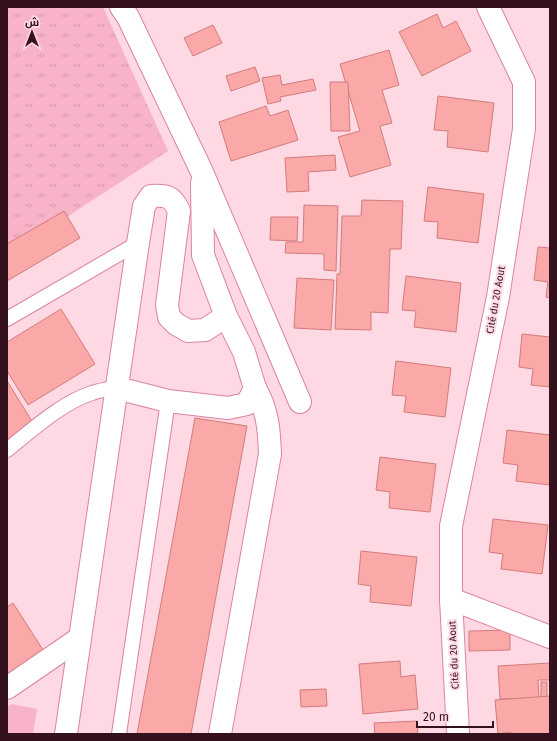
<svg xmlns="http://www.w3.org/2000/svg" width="557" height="741" font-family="'Fira Sans',Cairo,sans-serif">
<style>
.grass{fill:url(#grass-tufts)}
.garden{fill:#f9b3c8}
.building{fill:#faa9a8;stroke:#d37b7c}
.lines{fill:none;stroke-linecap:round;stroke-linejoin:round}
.service-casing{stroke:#d9849f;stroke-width:16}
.minor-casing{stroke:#d9849f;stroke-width:24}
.service{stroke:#fff;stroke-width:14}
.minor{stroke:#fff;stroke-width:22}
.labels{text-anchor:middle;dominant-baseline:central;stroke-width:4;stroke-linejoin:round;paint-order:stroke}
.street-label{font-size:10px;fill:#33121e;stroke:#fed9e3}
</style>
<defs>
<pattern id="grass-tufts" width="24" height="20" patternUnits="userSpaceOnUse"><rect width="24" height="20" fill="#f9b3c8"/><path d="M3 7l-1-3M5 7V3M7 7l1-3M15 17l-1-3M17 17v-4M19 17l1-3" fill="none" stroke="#d699ab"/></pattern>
</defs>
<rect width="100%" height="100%" fill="#fed9e3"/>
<polygon class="grass" points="7,7 103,7 168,151 7,256"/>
<polygon class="garden" points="11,704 37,709 33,734 7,734 7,707"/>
<g class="building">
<polygon points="437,14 443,28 456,21 471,51 422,76 399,32"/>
<polygon points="213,25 222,43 193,56 184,38"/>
<polygon points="389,50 399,85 382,90 392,123 380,126 391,165 350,177 338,137 360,131 340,64"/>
<polygon points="255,67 260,81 231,91 226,76"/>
<polygon points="280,75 282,85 313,79 316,90 280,97 281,101 268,104 262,78"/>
<polygon points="330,82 348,82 350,131 331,131"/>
<polygon points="438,96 494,103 488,152 447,147 448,131 434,130"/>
<polygon points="266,106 270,116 288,110 298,140 231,161 219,122"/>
<polygon points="335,155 336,170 308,172 309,191 287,192 285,158"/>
<polygon points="428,187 484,194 478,243 437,238 438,222 424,221"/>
<polygon points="362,200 403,201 401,249 390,249 388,313 371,312 371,330 335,329 337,274 340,274 342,216 361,216"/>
<polygon points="304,205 338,206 336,271 324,270 324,254 285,253 286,242 303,242"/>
<polygon points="64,211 80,238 7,281 7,244"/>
<polygon points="271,217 298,217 297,241 270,240"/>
<polygon points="538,247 550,248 550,298 546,297 548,282 534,280"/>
<polygon points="406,276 461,283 456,332 414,327 416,311 402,310"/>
<polygon points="297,278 334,280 331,330 294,328"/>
<polygon points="61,309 95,364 28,405 7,371 7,342"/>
<polygon points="522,334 550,337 550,387 531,385 533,369 519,367"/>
<polygon points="396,361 451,368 445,417 404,412 406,396 392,395"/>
<polygon points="7,381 35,426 7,444"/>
<polygon points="195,418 247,426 191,734 137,734"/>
<polygon points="507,430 550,435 550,485 516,481 518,465 503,463"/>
<polygon points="380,457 436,464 430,512 389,508 390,492 376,490"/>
<polygon points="493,519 548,525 542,574 501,569 503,554 489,552"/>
<polygon points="361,551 417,557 411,606 370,602 371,586 358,584"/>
<polygon points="13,603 45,653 7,677 7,607"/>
<polygon points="510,630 510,650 469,651 469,631"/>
<polygon points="400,661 401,677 415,675 418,709 363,714 359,664"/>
<polygon points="550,663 550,680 538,680 539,698 500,699 498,666"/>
<rect x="541" y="682" width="6" height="15"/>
<polygon points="326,689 327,706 301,707 300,690"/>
<polygon points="550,696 550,734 512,734 511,732 498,734 495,700"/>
<polygon points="417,721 418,734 375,734 374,723"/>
</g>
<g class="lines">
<defs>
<g id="service">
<polyline points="7,319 138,243"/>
<path d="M7,450C32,430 61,403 92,393C100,390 109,389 117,388"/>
<polyline points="119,734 168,401"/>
</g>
<g id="minor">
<polyline points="121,7 128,17 202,172 300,402"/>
<polyline points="117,388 168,401 228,408 247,404 255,388 244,352 226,316 203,255 202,183"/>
<polyline points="451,599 550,637"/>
<polyline points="7,688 80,638"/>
<path d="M66,734L138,243L144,206L151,196C167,195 172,196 179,211L167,305L169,317L176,324L188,331L205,330L226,316"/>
<path d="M220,734L270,454C269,429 268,411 255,388"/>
<polyline points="458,734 451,599 451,526 498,297 524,129 524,82 488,7"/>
</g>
</defs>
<use href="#service" class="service-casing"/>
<use href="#minor" class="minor-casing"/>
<use href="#service" class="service"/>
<use href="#minor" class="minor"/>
</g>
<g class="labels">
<g class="street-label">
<text transform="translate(496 300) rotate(-80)">Cité du 20 Aout</text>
<text transform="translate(454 655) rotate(-93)">Cité du 20 Aout</text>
</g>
</g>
<rect width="557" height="741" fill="none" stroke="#33121e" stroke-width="16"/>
<g transform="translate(32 32)" stroke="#fed9e3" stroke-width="3" paint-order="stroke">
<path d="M0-3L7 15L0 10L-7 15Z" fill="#33121e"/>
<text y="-6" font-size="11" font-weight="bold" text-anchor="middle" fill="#33121e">ش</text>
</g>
<path d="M417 721v6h76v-6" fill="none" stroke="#33121e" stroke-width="2"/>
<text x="423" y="721" font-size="12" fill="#33121e" stroke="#fed9e3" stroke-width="3" paint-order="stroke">20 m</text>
</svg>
